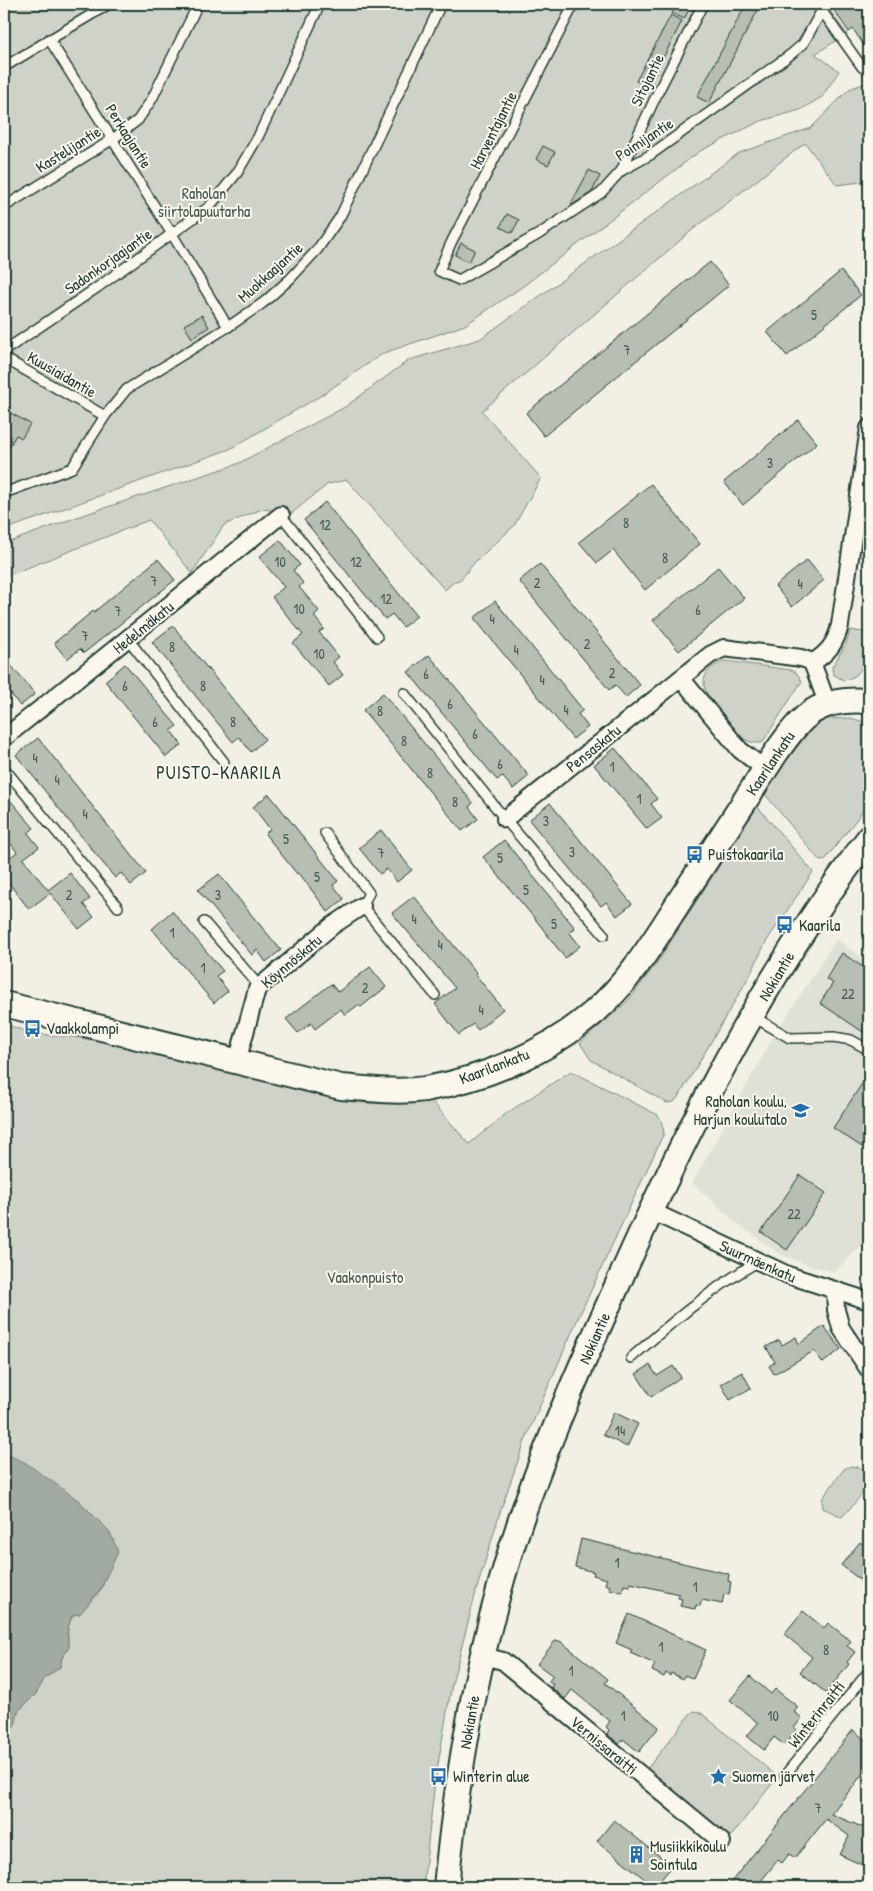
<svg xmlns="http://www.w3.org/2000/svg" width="873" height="1891" font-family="'Patrick Hand',sans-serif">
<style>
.built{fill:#e0e1d6}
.green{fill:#cfd2c8;stroke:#77887e}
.water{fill:#a2aba1;stroke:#6e7f75}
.building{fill:#b7beb3;stroke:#1f3d34}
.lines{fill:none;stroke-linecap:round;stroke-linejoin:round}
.lane-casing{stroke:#1f3d34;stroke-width:12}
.street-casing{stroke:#1f3d34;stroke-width:20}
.secondary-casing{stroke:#1f3d34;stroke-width:28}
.lane{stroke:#fbf7ec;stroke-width:9}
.street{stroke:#fbf7ec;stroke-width:16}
.secondary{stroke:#fbf7ec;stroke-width:24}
.labels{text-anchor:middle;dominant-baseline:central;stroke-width:4;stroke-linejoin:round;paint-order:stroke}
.number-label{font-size:14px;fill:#455d54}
.street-label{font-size:16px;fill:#1f3d34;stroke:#fbf7ec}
.park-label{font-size:16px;fill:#425b52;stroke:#fbf7ec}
.poi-label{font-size:16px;fill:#1f3d34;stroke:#fbf7ec;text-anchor:start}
.neighbourhood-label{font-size:18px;letter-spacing:1px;fill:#1f3d34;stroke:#fbf7ec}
</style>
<rect width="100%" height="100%" fill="#f2f0e5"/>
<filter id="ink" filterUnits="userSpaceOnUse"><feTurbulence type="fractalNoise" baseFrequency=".02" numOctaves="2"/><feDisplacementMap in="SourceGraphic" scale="10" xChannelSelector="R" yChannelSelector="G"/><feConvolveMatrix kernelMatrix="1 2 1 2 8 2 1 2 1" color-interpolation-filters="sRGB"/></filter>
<g filter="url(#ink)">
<polygon class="built" points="836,939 869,962 869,1238 835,1272 807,1265 780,1254 735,1222 692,1183 774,1036"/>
<g class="green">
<polygon points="4,4 825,4 847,34 815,54 839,71 822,97 800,110 761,121 700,151 522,287 465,325 384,353 320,396 230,449 4,530"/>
<polygon points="869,82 869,181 837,185 805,143 691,231 482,411 541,478 514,526 476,561 460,580 455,581 445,590 347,480 328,484 292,513 262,509 224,525 192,573 149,520 4,577 4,544 77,517 237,464 345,407 409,360 480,339 739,153 811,128 849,89"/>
<path d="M850,630L869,633C866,653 867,677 843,680L833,674L832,667L846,644Z"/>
<path d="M726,661L791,670L796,672L802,681L762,743C756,743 751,743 746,740C738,736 731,725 725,717C719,710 713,703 708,695C697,679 710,664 726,661Z"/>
<polygon points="851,718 864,722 869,726 869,803 825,860 820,861 764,793 806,731 826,719"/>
<polygon points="757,806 813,872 766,942 750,975 680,1095 674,1102 667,1103 591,1060 580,1043 628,1001 659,960"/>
<path d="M4,1024L35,1034L66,1036L121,1044L430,1099L469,1144L507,1113L571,1071L658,1115L661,1120L664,1133L575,1325L526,1438L501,1509L477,1588L452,1684L435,1781L423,1887H4V1741L16,1722L18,1711L35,1695L45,1678L60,1667L62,1658L69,1647C63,1609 81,1615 100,1591C103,1587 104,1581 106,1576L10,1457L4,1453Z"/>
<path d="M851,1466C857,1467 861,1467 865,1472C873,1487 851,1507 842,1517L823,1508L822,1499L844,1469Z"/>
<polygon points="694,1711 700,1712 774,1774 775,1780 732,1835 727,1837 647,1772 647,1769 690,1714"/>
</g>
<polygon class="water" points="4,1453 26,1463 78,1500 110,1532 118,1552 100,1590 80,1614 72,1615 67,1632 69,1647 62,1658 60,1667 45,1678 35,1695 18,1711 16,1722 4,1741"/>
<g class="building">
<polygon points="677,4 692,4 684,19 672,13"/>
<polygon points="746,4 761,4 709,103 697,97"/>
<polygon points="840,4 869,4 869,53 853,29 849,32 833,9"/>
<polygon points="671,15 682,21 648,87 636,81"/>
<polygon points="543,146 555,152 548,165 536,159"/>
<polygon points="589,170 600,176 592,192 572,205 571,204"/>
<polygon points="507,214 519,220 512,233 500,227"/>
<polygon points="461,243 475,250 469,262 455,255"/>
<polygon points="710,262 729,285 544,436 526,413"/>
<polygon points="841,271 861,295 787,356 767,332"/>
<polygon points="202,315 209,327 192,338 184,325"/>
<polygon points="4,409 30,424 22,438 16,435 4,456"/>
<polygon points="798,420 817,443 743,505 724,482"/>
<polygon points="651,484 700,544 645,590 613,550 597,563 579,542 637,496 637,495"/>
<polygon points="325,502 417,616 403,627 392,614 385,619 304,520"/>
<polygon points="280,540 300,565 293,570 303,583 299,587 319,611 314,616 324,629 319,632 339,657 333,662 343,675 329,686 293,643 303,635 272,597 284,587 259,557"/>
<polygon points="158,559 175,580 84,653 80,649 67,659 54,643 93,611 94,612"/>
<polygon points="807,560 824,580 792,607 775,586"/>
<polygon points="540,564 640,685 626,697 615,685 609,690 519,581"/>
<polygon points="718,567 744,598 679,651 653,620"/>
<polygon points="495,601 583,710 578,714 588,727 573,739 474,618"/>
<polygon points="173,626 265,739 251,752 239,737 233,742 152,642"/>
<polygon points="429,655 529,776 513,789 502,776 497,780 408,672"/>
<polygon points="4,657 35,694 20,706 10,693 4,698"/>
<polygon points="125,664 177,726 171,731 182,745 166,757 105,681"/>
<polygon points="383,693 473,803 469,807 478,819 462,831 363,710"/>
<polygon points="38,738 146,873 131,885 121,873 115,878 16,755"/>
<polygon points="615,748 657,799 651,804 662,818 647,829 594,765"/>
<polygon points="4,793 34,828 28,833 39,847 23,859 48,890 70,873 90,899 83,904 94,917 79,929 50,893 29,909 4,877 4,862 17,852 4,835"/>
<polygon points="269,794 338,881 333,885 344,899 328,912 299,873 297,874 265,834 270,829 253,807"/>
<polygon points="550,803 632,904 617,916 606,902 601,906 529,820"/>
<polygon points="381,830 412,870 397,882 387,869 380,874 359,848"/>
<polygon points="504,840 575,928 570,933 580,946 565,958 536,920 483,857"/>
<polygon points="219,874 250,913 281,950 266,962 257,950 252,955 198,890"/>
<polygon points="414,896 476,973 475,974 503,1009 478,1030 473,1024 459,1035 435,1004 455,988 392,913"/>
<polygon points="172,911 223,971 216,976 228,991 214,1003 152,929"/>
<polygon points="842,953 869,971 869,1036 820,1003 833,983 826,979"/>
<polygon points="370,967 386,987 361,1007 358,1005 345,1015 341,1009 315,1029 311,1023 298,1033 286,1019 331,984 338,992"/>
<polygon points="869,1073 869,1136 862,1147 833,1128"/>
<polygon points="800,1175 826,1193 787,1250 761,1232"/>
<polygon points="824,1326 841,1349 823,1363 814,1351 774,1374 769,1366 775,1362 766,1347 779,1340 782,1345 796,1337 799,1344"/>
<polygon points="650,1365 657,1376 673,1366 681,1377 651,1397 636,1374"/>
<polygon points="742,1372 751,1388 730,1400 721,1384"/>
<polygon points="614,1412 638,1424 627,1447 603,1435"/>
<polygon points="581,1539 729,1574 728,1581 731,1582 729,1595 724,1594 722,1604 702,1600 700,1606 696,1605 695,1609 680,1606 682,1599 678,1598 679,1594 630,1583 630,1586 624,1585 622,1592 609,1589 610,1586 605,1584 607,1579 593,1575 594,1572 575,1567"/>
<polygon points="860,1542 869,1549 869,1587 841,1565"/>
<polygon points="803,1611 824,1628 828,1623 851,1641 847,1646 855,1652 847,1662 849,1664 826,1693 800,1672 812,1657 784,1634"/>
<polygon points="629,1614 706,1650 693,1679 685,1675 683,1679 671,1673 670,1676 666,1673 664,1677 652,1671 655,1664 630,1653 632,1650 616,1643"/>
<polygon points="555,1641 560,1641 608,1679 605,1683 659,1727 639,1752 623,1739 619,1744 607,1734 609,1730 606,1727 610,1721 572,1690 565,1699 551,1687 553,1684 549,1681 553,1676 537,1664"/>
<polygon points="750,1676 771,1694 775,1689 798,1707 794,1712 802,1718 794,1728 797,1730 784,1745 774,1737 764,1750 747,1736 758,1723 730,1700"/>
<polygon points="853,1730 869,1743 869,1766 831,1814 869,1830 869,1868 840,1855 849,1836 826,1819 795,1858 789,1854 782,1863 778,1860 756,1887 727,1887"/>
<polygon points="614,1820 672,1866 655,1887 597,1841"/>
</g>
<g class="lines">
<defs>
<g id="lane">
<polyline points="574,4 451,243 439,271 459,280 539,234 601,193 621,171 650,155 790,55 803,44 822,10"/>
<polyline points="817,4 862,67 869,70"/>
<polyline points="49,39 172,234 228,327"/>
<polyline points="4,67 109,4"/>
<polyline points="621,171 658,92 703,4"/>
<polyline points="4,207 113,139 138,120 152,99 198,4"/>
<polyline points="4,351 98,287 209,207 237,173 258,137 320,4"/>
<polyline points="4,358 105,416"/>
<polyline points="4,493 72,468 105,416 127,389 228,327 263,303 290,279 317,250 340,217 441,4"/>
<polyline points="281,515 377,637"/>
<polyline points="128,639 224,762"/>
<polyline points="404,693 505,819 604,935"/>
<polyline points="4,768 118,907"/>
<polyline points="325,833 369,893 362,906 435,995"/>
<polyline points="204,922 260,987"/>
<polyline points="752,1016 790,1038 834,1037 851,1040 869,1050"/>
<path d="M631,1358C671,1323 711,1289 757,1262"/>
<polyline points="785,1775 869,1671"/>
</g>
<g id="street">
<path d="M812,663C828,653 836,643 840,625L869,428"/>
<polyline points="4,738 281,515"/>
<polyline points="765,769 740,750 681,678 710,655 724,648 801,658 810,661 813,665 827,703"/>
<polyline points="505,819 681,678"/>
<polyline points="237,1062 257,989 332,926 362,906"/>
<polyline points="651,1211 788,1275 869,1301"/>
<polyline points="835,1291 836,1310 841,1328 869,1370"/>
<polyline points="483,1656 503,1661 722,1842"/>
</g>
<g id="secondary">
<path d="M4,1004L341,1087C369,1089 397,1093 425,1089C484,1079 546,1053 592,1014C631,981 657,936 684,894C715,847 745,801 775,754C803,714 818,697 869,701"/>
<path d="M446,1887C458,1763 480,1640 520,1522C552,1427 594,1337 635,1246C700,1103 773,963 869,838"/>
</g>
</defs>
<use href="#lane" class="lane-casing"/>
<use href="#street" class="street-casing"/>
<use href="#secondary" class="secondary-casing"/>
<use href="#lane" class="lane"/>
<use href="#street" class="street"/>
<use href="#secondary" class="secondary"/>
</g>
</g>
<defs>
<symbol id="bus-bare" viewBox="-9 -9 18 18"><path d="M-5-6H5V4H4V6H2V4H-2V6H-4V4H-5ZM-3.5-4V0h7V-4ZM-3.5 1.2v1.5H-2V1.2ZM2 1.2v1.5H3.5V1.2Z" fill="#1f6fb2" stroke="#fbf7ec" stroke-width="2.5" paint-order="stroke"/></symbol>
<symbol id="school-bare" viewBox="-9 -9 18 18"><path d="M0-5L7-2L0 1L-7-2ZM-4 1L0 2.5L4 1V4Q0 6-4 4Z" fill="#1f6fb2" stroke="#fbf7ec" stroke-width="2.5" paint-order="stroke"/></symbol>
<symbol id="sight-bare" viewBox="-9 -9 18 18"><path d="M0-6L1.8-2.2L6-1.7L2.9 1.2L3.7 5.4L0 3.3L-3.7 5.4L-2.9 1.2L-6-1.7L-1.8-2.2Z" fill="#1f6fb2" stroke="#fbf7ec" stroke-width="2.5" paint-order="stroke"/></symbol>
<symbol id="building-bare" viewBox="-9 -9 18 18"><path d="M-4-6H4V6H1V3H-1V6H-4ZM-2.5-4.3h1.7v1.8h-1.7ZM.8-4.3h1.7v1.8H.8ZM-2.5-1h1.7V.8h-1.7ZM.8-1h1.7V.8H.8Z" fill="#1f6fb2" stroke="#fbf7ec" stroke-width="2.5" paint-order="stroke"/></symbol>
</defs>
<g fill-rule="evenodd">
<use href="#bus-bare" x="682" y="842" width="25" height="25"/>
<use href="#bus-bare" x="772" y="912" width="25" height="25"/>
<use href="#bus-bare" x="20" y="1016" width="25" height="25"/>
<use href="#school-bare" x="788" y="1098" width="25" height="25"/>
<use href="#bus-bare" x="426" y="1764" width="25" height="25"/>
<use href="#sight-bare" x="706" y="1764" width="25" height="25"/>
<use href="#building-bare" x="624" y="1842" width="25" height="25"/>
</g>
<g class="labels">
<g class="number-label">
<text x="814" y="314">5</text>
<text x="627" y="349">7</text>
<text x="770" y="462">3</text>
<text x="626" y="522">8</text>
<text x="325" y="524">12</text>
<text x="665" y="557">8</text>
<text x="280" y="561">10</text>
<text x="356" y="561">12</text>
<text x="154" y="580">7</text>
<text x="537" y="582">2</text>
<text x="800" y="583">4</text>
<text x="386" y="598">12</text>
<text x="299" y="608">10</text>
<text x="698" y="609">6</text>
<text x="118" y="610">7</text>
<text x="492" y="618">4</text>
<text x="85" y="635">7</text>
<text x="587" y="643">2</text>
<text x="172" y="646">8</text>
<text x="516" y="649">4</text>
<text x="319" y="653">10</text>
<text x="612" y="672">2</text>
<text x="426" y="673">6</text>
<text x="542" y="679">4</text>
<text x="125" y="685">6</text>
<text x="203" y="685">8</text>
<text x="450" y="703">6</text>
<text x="566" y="709">4</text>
<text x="380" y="710">8</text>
<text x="155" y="721">6</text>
<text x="233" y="721">8</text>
<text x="475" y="733">6</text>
<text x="404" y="740">8</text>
<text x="35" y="757">4</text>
<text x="500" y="763">6</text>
<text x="612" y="766">1</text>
<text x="430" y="772">8</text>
<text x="57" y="779">4</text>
<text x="639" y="798">1</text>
<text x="455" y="801">8</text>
<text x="85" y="813">4</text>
<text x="546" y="820">3</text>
<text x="286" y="838">5</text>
<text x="572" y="851">3</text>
<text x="381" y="852">7</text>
<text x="500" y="857">5</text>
<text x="317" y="876">5</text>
<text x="526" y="889">5</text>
<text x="69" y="894">2</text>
<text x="218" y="894">3</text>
<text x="414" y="918">4</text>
<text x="554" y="923">5</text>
<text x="172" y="932">1</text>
<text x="440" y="944">4</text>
<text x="203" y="967">1</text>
<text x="365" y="987">2</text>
<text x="848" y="993">22</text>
<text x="481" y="1009">4</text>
<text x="794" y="1213">22</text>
<text x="620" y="1430">14</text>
<text x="617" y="1562">1</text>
<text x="695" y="1586">1</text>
<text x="661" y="1646">1</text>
<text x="826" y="1649">8</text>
<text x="571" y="1670">1</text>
<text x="623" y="1715">1</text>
<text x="773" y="1715">10</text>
<text x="818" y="1807">7</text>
</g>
<g class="street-label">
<text transform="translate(647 80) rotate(-64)">Sitojantie</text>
<text transform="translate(493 130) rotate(-63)">Harventajantie</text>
<text transform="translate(129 136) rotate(58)">Perkaajantie</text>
<text transform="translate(644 139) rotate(-33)">Poimijantie</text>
<text transform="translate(68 149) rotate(-32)">Kastelijantie</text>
<text transform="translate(108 261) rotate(-35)">Sadonkorjaajantie</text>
<text transform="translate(270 272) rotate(-42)">Muokkaajantie</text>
<text transform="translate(62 374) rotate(30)">Kuusiaidantie</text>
<text transform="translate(143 627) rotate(-39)">Hedelmäkatu</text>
<text transform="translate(593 748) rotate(-39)">Pensaskatu</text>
<text transform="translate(770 763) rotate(-56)">Kaarilankatu</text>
<text transform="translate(291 961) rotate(-40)">Köynnöskatu</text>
<text transform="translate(776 976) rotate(-59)">Nokiantie</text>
<text transform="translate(494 1066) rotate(-21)">Kaarilankatu</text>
<text transform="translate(758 1261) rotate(24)">Suurmäenkatu</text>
<text transform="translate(594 1338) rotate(-66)">Nokiantie</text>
<text transform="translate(816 1714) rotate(-51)">Winterinraitti</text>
<text transform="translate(469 1722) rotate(-80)">Nokiantie</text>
<text transform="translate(604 1745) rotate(40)">Vernissaraitti</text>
</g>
<g class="park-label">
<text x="204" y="193">Raholan<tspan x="204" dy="18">siirtolapuutarha</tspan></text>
<text x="365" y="1277">Vaakonpuisto</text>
</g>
<g class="poi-label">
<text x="708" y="854">Puistokaarila</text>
<text x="799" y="925">Kaarila</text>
<text x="46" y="1028">Vaakkolampi</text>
<text x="787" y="1101" text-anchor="end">Raholan koulu,<tspan x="787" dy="18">Harjun koulutalo</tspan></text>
<text x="453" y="1776">Winterin alue</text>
<text x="732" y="1776">Suomen järvet</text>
<text x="650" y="1846">Musiikkikoulu<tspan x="650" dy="18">Sointula</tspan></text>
</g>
<g class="neighbourhood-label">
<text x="219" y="772">PUISTO-KAARILA</text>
</g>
</g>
<rect width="873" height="1891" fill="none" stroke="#fbf7ec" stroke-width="20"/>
<rect x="10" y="10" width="853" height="1871" fill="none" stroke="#1f3d34" stroke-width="2" filter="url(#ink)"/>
</svg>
